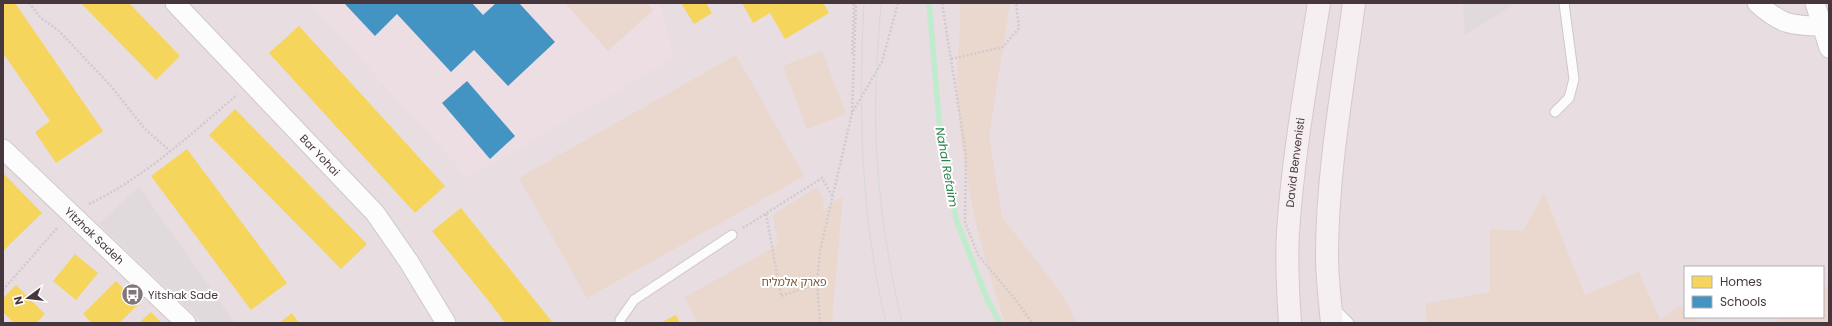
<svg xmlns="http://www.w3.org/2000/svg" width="1832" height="326" font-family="Poppins,'Noto Sans Hebrew',sans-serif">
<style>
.residential{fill:#e8dde1;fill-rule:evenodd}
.education{fill:#eddee4}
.green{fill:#ead7ce}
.parking{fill:#e1dadc}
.homes{fill:#f6d55c}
.schools{fill:#4393c3}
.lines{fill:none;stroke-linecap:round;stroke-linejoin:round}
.stream{stroke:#beeccd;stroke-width:5.5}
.service-casing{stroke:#cec8cb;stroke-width:11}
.minor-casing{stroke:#cec8cb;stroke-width:21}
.secondary-casing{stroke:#d5c8cc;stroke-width:24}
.path{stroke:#d1cbcd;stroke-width:2.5;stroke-dasharray:2 2;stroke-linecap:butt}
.service{stroke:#fdfcfc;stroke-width:9}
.minor{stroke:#fdfcfc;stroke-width:19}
.secondary{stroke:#f6eff1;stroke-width:22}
.tram{stroke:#d9d8d9;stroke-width:1}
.labels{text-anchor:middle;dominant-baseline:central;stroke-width:4;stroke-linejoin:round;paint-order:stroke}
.street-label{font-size:11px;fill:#46373e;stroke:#fff}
.park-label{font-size:11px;fill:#75542e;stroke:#fff}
.poi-label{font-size:11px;fill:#46373e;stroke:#fff;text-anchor:start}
.water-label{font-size:12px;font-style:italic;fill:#2e854c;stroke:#fff}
</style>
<rect width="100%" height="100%" fill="#f0ebed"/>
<path class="residential" d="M3,3H1829V323H3ZM1685,267H1823V317H1685Z"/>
<polygon class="education" points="310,3 660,3 674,58 468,178"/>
<g class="green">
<polygon points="565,3 647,3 653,10 608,51"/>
<path d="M960,3H1010L989,136L1002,217L1062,294L1077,323H1005C978,243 958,160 957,76C957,52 962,27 960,3Z"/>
<polygon points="822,51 846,114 807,129 783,66"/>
<polygon points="736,55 804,176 587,298 519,178"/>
<polygon points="817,187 824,201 822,211 843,196 832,321 841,323 697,323 685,297 766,252 778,244 773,215"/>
<polygon points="1544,193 1585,295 1639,272 1660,320 1680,306 1685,310 1685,317 1693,317 1700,323 1427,323 1425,304 1490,292 1490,229 1523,231"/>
<polygon points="1829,285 1829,323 1773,323 1782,317 1823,317 1823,289"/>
</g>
<g class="parking">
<polygon points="1463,3 1516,3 1465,35"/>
<polygon points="139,187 235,323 203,323 99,224"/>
</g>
<g class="homes">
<polygon points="3,3 15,3 103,131 56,163 35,132 50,121 3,53"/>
<polygon points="81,3 129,3 180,56 156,80"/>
<polygon points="681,3 706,3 712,13 694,24"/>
<polygon points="742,3 823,3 829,13 785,39 770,13 753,23"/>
<polygon points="299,26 445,186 415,213 269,53"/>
<polygon points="235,109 367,244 341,269 209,135"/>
<polygon points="187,149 287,283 251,310 151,176"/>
<polygon points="3,173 42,213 3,251"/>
<polygon points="461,208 553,323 505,323 491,304 432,231"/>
<polygon points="75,254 98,273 76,300 53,281"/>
<polygon points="116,281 139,304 119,323 92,323 83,314"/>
<polygon points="16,285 45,314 36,323 14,323 3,312 3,298"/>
<polygon points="151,312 162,323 139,323"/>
<polygon points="292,313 299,323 279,323"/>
<polygon points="676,315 680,323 660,323"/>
</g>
<g class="schools">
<polygon points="344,3 472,3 483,15 496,3 519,3 555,42 508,86 474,50 451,72 397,14 375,36"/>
<polygon points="467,81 515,136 490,159 442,103"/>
</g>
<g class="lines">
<polyline class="stream" points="929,3 939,120 956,219 987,299 1000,323"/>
<defs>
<g id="service">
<polyline points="1555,112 1569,98 1574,79 1564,3"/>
<polyline points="1334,308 1349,323"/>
<polyline points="620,323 620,320 634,300 732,235"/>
</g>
<g id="minor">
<path id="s1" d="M175,3L375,213L409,262L446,323"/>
<path d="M1757,3C1781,24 1790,26 1821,26"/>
<polyline points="1815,3 1829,48"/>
<path id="s2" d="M3,149L186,323"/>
</g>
<g id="secondary">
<path id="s3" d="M1290,323C1288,293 1286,262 1288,232C1293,155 1307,79 1319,3"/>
<path d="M1332,323C1330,301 1327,278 1327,256C1327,172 1343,87 1354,3"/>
</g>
</defs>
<use href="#service" class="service-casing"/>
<use href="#minor" class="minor-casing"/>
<use href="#secondary" class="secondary-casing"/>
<g class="path">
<polyline points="29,3 41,18 59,31 110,85 145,129 170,151"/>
<polyline points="942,3 966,154 965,222 978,255 1015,299 1032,323"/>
<polyline points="852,54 854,3"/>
<polyline points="951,59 1003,47 1019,28 1016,3"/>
<polyline points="852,112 856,3"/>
<path d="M89,204C144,178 191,134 237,95"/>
<polyline points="766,214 781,296 817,284"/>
<polyline points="743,228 822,178 833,197"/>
<polyline points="3,290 58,227"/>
<polyline points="820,323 817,284 820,251 852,113 882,62 898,3"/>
</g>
<use href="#service" class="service"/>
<use href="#minor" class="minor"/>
<use href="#secondary" class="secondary"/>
<g class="tram">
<path d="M864,3C858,111 861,218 886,323"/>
<path d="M881,3C878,47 874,92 876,137C878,199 888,262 902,323"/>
</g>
</g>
<defs>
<symbol id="bus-disc" viewBox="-11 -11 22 22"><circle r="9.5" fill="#82767b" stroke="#fff"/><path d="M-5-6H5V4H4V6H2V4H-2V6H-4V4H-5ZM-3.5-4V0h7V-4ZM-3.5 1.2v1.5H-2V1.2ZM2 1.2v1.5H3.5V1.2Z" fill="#fff"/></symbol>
</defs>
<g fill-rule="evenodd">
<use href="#bus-disc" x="120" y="282" width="25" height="25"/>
</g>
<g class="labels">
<g class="street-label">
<text stroke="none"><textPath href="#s1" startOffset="210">Bar Yohai</textPath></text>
<text stroke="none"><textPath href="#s3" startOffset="161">David Benvenisti</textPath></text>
<text stroke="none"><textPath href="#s2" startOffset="126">Yitzhak Sadeh</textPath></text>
</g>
<g class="park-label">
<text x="794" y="282">פארק אלמליח</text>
</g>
<g class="poi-label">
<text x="148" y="295">Yitshak Sade</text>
</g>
<g class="water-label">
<text transform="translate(947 167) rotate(80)">Nahal Refaim</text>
</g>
</g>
<rect width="1832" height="326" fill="none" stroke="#46373e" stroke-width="8"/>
<rect x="1684" y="266" width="140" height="52" fill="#ffffff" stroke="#b5afb2"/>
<rect x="1692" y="276" width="20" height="12" fill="#f6d55c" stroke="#b5afb2"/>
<text x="1720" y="286" font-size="12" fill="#46373e">Homes</text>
<rect x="1692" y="296" width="20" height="12" fill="#4393c3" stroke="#b5afb2"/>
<text x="1720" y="306" font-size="12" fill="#46373e">Schools</text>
<g transform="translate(28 298) rotate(255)" stroke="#ffffff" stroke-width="3" paint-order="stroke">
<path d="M0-3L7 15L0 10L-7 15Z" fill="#46373e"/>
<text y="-6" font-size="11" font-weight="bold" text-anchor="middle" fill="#46373e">N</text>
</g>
</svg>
